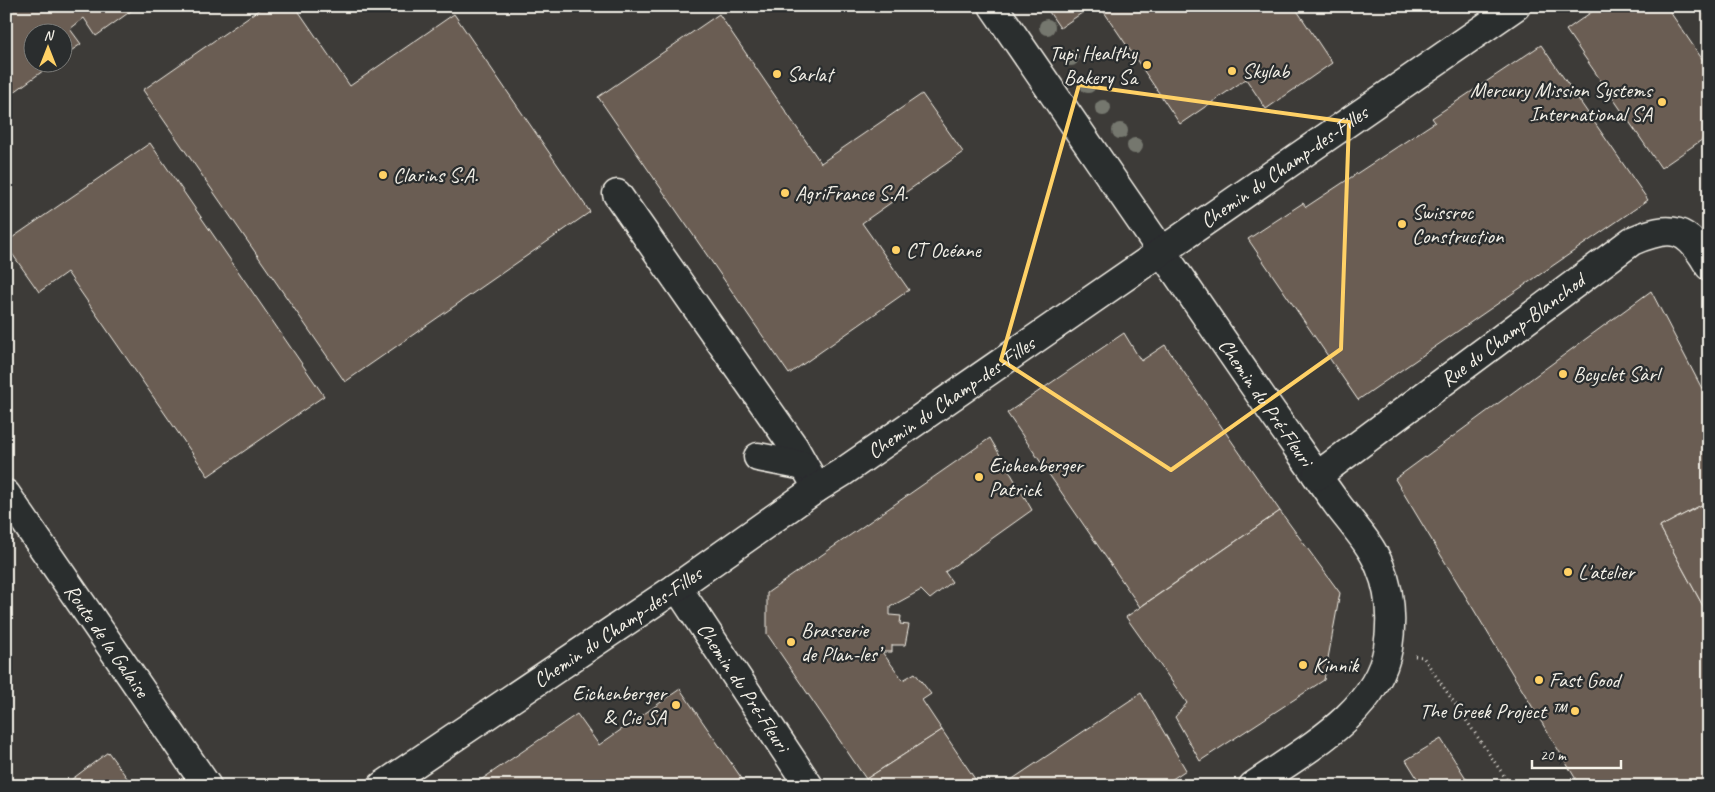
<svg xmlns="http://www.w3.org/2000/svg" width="1715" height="792" font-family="Caveat,sans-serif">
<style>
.built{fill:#3e3b39;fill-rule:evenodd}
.building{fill:#6b5d52;stroke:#f4f1e8}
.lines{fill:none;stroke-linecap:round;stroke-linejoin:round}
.minor-casing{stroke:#f4f1e8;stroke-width:31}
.path{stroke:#f4f1e8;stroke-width:3;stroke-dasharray:1 4;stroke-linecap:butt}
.minor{stroke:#2a2d2e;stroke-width:28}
.tree{fill:#74776e}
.marked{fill:none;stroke:#ffd166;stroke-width:4;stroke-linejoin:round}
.poi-dot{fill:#ffd166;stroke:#2a2d2e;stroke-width:2}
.labels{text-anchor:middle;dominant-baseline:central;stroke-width:4.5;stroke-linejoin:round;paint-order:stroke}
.poi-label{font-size:21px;fill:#f4f1e8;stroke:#2a2d2e;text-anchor:start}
.street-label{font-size:21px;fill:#f4f1e8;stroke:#2a2d2e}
</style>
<rect width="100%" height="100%" fill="#2a2d2e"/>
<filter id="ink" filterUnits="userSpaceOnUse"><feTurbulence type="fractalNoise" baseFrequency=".02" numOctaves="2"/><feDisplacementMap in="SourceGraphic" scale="10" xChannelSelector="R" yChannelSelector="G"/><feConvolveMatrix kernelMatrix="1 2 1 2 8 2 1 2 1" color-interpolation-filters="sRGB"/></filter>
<g filter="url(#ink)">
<path class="built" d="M6,6H1709V786H6ZM32,32H62V62H32Z"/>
<g class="building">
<polygon points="6,6 138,6 96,36 84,18 70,29 81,44 62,57 62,32 32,32 32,62 55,62 6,98"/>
<polygon points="264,6 295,6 350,86 454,14 590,212 345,382 143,90"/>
<polygon points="1045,6 1092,6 1060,28"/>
<polygon points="1100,6 1294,6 1332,63 1266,109 1246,79 1180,124"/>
<polygon points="1600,6 1666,6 1709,69 1709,135 1661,168 1566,30"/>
<polygon points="719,14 821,163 922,94 963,152 862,223 909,290 789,374 598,97"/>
<polygon points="1541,45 1648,200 1358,400 1248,239 1303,203 1306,207 1435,122 1432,118"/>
<polygon points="150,143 324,396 208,476 67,272 39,292 6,245 6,242"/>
<polygon points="1651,291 1709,402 1709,501 1660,527 1709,617 1709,786 1580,786 1395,479"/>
<polygon points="1124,333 1141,361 1165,345 1280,511 1140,607 1007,413"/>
<polygon points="990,438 1032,510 945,572 952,582 930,599 921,590 890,607 890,615 901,616 900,624 909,625 905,645 892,645 892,652 882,652 903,680 915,673 931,694 922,700 942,730 866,779 767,634 767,593"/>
<polygon points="1709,501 1709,617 1660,527"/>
<polygon points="1280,511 1340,593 1324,680 1200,761 1175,717 1187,703 1126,617"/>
<polygon points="680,689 747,786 472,786 577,714 599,745"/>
<polygon points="1141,693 1186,770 1162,786 871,786 866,779 942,730 977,782 1005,784"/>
<polygon points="1441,739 1471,786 1422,786 1406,760"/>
<polygon points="108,752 133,786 63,786"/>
</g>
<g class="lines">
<defs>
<g id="minor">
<path id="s1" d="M993,6C1085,140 1178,275 1270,409C1292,440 1314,472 1337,504C1352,524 1371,544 1380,567C1391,593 1392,622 1388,648C1377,713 1303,751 1253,786"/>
<polyline points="617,194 794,447 817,488"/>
<polyline points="758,457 804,466"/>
<path id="s2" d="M1317,476L1632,241C1672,224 1687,227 1709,266"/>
<path id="s3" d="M6,494L207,786"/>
<path id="s4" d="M677,587L809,786"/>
<path id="s5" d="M382,786L677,587L817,488L843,472C1068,317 1292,161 1516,6"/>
</g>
</defs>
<use href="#minor" class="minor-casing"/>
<polyline class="path" points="1415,656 1423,657 1511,786"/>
<use href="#minor" class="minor"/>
</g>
<g class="tree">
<circle cx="1047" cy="27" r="8"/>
<circle cx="1071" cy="58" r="8"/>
<circle cx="1088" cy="85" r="8"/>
<circle cx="1103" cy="108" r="8"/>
<circle cx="1120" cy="131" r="8"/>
<circle cx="1135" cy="146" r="8"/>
</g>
</g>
<path class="marked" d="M1079,85L1349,122L1341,349L1171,470L1001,360Z"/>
<g class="poi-dot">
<circle cx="1147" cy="65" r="5"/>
<circle cx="1232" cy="71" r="5"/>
<circle cx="777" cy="74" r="5"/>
<circle cx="1662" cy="102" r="5"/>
<circle cx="383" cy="175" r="5"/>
<circle cx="785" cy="193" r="5"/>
<circle cx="1402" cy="224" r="5"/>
<circle cx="896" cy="250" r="5"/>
<circle cx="1563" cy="374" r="5"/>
<circle cx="979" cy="477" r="5"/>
<circle cx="1568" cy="572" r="5"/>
<circle cx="791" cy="642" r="5"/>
<circle cx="1303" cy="665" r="5"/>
<circle cx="1539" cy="680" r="5"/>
<circle cx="676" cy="705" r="5"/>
<circle cx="1575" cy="711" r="5"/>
</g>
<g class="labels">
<g class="poi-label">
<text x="1137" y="53" text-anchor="end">Tupi Healthy<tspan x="1137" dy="24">Bakery Sa</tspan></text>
<text x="1242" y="71">Skylab</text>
<text x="787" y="74">Sarlat</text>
<text x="1652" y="90" text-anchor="end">Mercury Mission Systems<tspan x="1652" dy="24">International SA</tspan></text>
<text x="393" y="175">Clarins S.A.</text>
<text x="795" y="193">AgriFrance S.A.</text>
<text x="1412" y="212">Swissroc<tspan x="1412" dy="24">Construction</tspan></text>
<text x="906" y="250">CT Océane</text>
<text x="1573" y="374">Bcyclet Sàrl</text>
<text x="989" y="465">Eichenberger<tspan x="989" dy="24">Patrick</tspan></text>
<text x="1578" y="572">L'atelier</text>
<text x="801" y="630">Brasserie<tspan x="801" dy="24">de Plan-les’</tspan></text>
<text x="1313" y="665">Kinnik</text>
<text x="1549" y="680">Fast Good</text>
<text x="666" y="693" text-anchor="end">Eichenberger<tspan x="666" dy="24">&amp; Cie SA</tspan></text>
<text x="1565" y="711" text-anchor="end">The Greek Project ™</text>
</g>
<g class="street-label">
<text stroke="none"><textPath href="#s5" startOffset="1094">Chemin du Champ-des-Filles</textPath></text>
<text stroke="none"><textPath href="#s2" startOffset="244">Rue du Champ-Blanchod</textPath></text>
<text stroke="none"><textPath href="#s5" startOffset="689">Chemin du Champ-des-Filles</textPath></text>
<text stroke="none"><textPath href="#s1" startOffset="481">Chemin du Pré-Fleuri</textPath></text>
<text stroke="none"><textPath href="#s5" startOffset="284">Chemin du Champ-des-Filles</textPath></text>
<text stroke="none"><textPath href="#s3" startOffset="178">Route de la Galaise</textPath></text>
<text stroke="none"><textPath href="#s4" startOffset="120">Chemin du Pré-Fleuri</textPath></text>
</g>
</g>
<rect width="1715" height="792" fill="none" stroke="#2a2d2e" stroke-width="25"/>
<rect x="12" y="12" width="1690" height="767" fill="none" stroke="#f4f1e8" stroke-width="2" filter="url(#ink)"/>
<g transform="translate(48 48)"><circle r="24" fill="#2a2d2e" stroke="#7b7b78"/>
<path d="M0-4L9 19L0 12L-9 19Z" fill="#ffd166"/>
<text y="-8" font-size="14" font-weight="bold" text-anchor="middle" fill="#f4f1e8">N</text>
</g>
<path d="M1532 760v8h89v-8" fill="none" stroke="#f4f1e8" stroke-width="2.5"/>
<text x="1540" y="760" font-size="15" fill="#f4f1e8" stroke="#2a2d2e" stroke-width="4" paint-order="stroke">20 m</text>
</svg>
